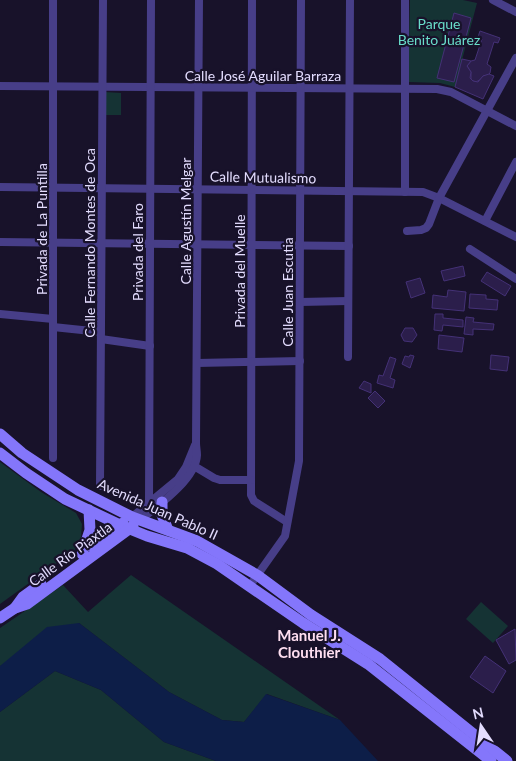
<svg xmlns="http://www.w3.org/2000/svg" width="516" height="761" font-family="Lato,sans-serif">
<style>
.green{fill:#153334}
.water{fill:#0d1e48}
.building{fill:#2b1e4b;stroke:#443176}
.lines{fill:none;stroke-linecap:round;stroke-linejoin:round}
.street{stroke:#473e88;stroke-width:8}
.secondary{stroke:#8476fb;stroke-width:11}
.labels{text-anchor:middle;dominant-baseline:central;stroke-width:4.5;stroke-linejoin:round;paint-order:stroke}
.park-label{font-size:14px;fill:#69ddca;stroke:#18122a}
.street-label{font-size:14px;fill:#e3dcfe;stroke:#18122a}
.neighbourhood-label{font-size:15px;font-weight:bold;fill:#fedef0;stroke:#18122a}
</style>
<rect width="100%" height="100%" fill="#18122a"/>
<g class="green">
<polygon points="410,0 463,0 477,3 455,87 440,83 408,82"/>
<polygon points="105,92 121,93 121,115 104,115"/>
<polygon points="0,462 41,492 76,513 82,524 81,537 75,550 0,604"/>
<polygon points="131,575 340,720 267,694 244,722 222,720 169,692 79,623 0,666 0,628 63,585 88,612"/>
<polygon points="481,602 508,626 493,643 466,619"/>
<polygon points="55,671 101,690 164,742 216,761 0,761 0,712"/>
</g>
<polygon class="water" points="79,623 169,692 222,720 244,722 266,694 340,720 378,761 216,761 164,742 101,690 55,671 0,712 0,666 47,627"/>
<g class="building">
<polygon points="454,13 471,18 454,82 437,78"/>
<polygon points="480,31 500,38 498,43 494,42 487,64 491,67 490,73 488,75 483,76 481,79 476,82 471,80 471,72 467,66 471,61 475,60 482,39 478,37"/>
<polygon points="462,59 471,61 467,66 471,72 470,78 473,81 478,82 483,76 489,74 494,76 483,99 455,87"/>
<polygon points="463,266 465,276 444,281 441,271"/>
<polygon points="487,272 511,286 505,296 481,281"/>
<polygon points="420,278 425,293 411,298 406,282"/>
<polygon points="448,290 466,292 464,311 432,308 433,295 447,297"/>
<polygon points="470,294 486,295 486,299 498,300 497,310 469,308"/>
<polygon points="435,314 443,314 443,318 463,320 463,327 443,325 442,331 434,330"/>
<polygon points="466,317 474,318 473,322 494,324 493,330 473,329 473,335 464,334"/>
<polygon points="405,328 413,328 417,335 412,342 404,341 401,335"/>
<polygon points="439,335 464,338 462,352 438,349"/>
<polygon points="410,355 414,356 410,368 402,364 405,356 409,357"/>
<polygon points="491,355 509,357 507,371 490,369"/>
<polygon points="390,357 396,359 390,378 395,380 393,388 377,383 379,375 383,376"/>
<polygon points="364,381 371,384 371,393 359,388"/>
<polygon points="375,391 385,401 378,408 368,398"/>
<polygon points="515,629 516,660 509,664 496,640"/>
<polygon points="485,656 506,671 493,693 470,677"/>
</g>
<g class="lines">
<g class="street">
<polyline points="252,0 251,495 254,501 287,522"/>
<polyline points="493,0 516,12"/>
<polyline points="0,86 437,89 451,92 516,126"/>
<polyline points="0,187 423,192 439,198 516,237"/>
<polyline points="405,192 405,0"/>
<polyline points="485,221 516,162"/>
<polyline points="407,231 421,230 426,228 429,224 439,198 516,58"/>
<polyline points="0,242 349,246"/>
<polyline points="470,249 516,279"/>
<polyline points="300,302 348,301"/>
<polyline points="0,314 53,319"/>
<polyline points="53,327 101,332"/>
<polyline points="101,339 150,346"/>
<polyline points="348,357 350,0"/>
<polyline points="197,363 300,361"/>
<polyline points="53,458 53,0"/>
<polyline points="194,466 214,478 220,480 251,480"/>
<polyline points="100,486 103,0"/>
<polyline points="149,503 151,0"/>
<polyline points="132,517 178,479 186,467 195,445"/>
<path d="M140,520C158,506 196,479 197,455C197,451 196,447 196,443L199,0"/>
<polyline points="249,587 285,536 299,461 301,0"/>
</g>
<g class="secondary">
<polyline points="0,434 22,453 78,490 132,517 197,541 257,575 311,615 380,659 507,761"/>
<polyline points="0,453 26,473 65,499 120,525 147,536 187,548 217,564 303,623 368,664 491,761"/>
<polyline points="162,502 162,515 168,530"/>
<polyline points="92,546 123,523"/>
<polyline points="82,554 90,530 89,510"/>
<polyline points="15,608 23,597 41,584"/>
<polyline points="0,618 15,608 27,604 133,526"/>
</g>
</g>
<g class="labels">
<g class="park-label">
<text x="439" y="23">Parque<tspan x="439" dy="16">Benito Juárez</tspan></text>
</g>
<g class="street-label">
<text x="263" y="75">Calle José Aguilar Barraza</text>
<text transform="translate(263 177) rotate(1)">Calle Mutualismo</text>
<text transform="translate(185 221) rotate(-90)">Calle Agustín Melgar</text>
<text transform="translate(41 229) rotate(-90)">Privada de La Puntilla</text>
<text transform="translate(89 243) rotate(-90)">Calle Fernando Montes de Oca</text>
<text transform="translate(137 252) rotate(-90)">Privada del Faro</text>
<text transform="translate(239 271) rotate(-90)">Privada del Muelle</text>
<text transform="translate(287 292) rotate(-90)">Calle Juan Escutia</text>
<text transform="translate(158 509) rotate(24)">Avenida Juan Pablo II</text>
<text transform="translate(70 554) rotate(-36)">Calle Río Piaxtla</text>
</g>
<g class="neighbourhood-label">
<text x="309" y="635">Manuel J.<tspan x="309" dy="17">Clouthier</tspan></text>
</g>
</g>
<g transform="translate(481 726) rotate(347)" stroke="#18122a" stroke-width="4" paint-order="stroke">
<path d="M0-4L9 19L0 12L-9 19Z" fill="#e3dcfe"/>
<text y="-8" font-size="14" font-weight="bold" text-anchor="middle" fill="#e3dcfe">N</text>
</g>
</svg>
